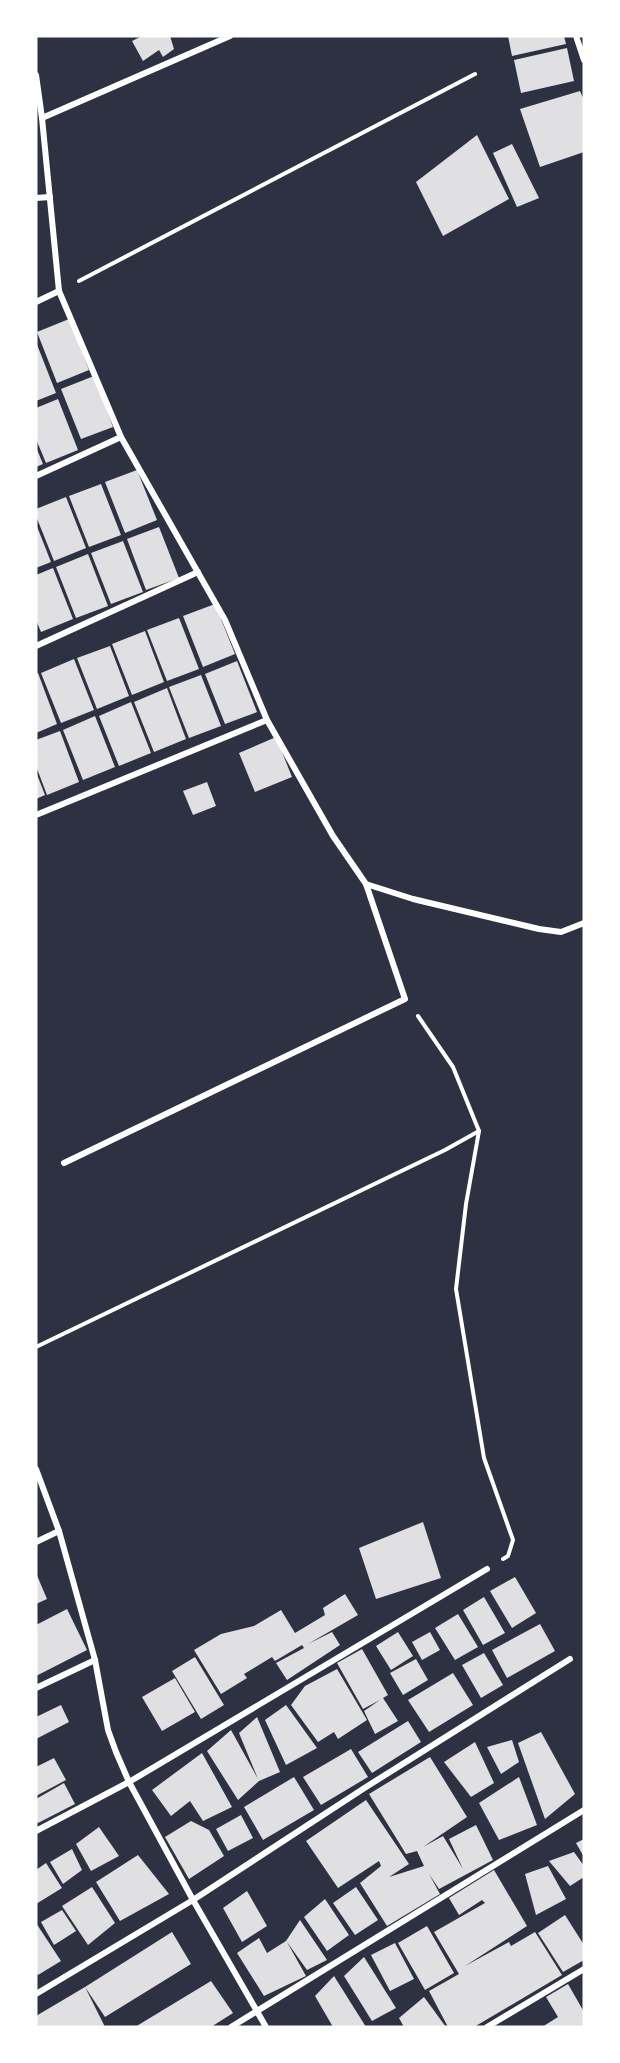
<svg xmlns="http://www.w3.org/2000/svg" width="620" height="2063" font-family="Merriweather,serif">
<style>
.building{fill:#e0e0e3}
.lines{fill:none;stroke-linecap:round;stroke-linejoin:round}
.path{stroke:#fff;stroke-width:4}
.minor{stroke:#fff;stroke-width:6}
</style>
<rect width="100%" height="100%" fill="#2d3142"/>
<g class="building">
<polygon points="142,36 170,36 174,49 163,57 159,50 143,61 132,41"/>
<polygon points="508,36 564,36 566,44 512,56"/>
<polygon points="567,48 574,81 521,93 514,60"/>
<polygon points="580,91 584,100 584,152 540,167 520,109"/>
<polygon points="477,135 509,199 443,236 416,182"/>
<polygon points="512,144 539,198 517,207 493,153"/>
<polygon points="69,319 89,370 57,383 37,332"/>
<polygon points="36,342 56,393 36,401"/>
<polygon points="94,376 113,427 81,439 61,389"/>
<polygon points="58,399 78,450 46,463 36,439 36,408"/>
<polygon points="36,447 43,464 36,467"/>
<polygon points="137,470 157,520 125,533 105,482"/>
<polygon points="101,484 121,535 89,547 69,496"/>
<polygon points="66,497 86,548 54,561 36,516 36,509"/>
<polygon points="36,524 51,562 36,568"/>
<polygon points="159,527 179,578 146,590 127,539"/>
<polygon points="123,541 143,592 111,604 91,553"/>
<polygon points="88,554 108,606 76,618 56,567"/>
<polygon points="53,568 73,619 41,632 36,620 36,575"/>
<polygon points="215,604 235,654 203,667 183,616"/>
<polygon points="179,618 199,669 167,681 147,630"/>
<polygon points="145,631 164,682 132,695 112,644"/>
<polygon points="110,646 129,696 97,709 77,658"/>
<polygon points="74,659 94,710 61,723 41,673"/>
<polygon points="237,661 257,712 225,724 205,674"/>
<polygon points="38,673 57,724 36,733 36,674"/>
<polygon points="201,675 221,726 189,738 169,687"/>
<polygon points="167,688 186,739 154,752 134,702"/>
<polygon points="131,702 151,753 119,766 99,716"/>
<polygon points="95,716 115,767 83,780 63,730"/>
<polygon points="60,731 79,782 47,795 36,766 36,740"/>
<polygon points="276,737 292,777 255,792 239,753"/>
<polygon points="36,772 45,795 36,799"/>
<polygon points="207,782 216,806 193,815 183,791"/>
<polygon points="423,1522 441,1578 376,1599 359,1548"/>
<polygon points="36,1573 47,1599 36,1604"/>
<polygon points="515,1577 536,1613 512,1628 490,1591"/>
<polygon points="345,1594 358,1615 308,1644 332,1632 340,1645 287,1680 276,1663 304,1648 302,1645 275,1661 272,1657 244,1674 247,1678 221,1694 194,1650 221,1634 254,1626 281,1610 295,1633 325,1615 323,1608"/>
<polygon points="484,1597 505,1633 483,1645 463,1610"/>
<polygon points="67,1609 87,1650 36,1676 36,1625"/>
<polygon points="458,1614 478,1647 455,1660 435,1628"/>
<polygon points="540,1624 555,1651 507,1678 492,1650"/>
<polygon points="398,1632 413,1656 391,1670 376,1646"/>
<polygon points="430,1632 440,1650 422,1660 412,1642"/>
<polygon points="362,1649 388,1695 383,1698 398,1721 375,1734 364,1711 380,1700 363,1709 337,1663"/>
<polygon points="484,1653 503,1685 481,1698 462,1665"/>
<polygon points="195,1657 224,1705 201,1719 172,1671"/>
<polygon points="416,1659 428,1680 403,1695 390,1673"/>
<polygon points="337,1669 367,1720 338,1739 334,1732 318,1742 291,1705 305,1686"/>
<polygon points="453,1673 473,1705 429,1732 408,1700"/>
<polygon points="175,1678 195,1712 162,1731 142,1697"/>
<polygon points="61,1705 69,1722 36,1739 36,1717"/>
<polygon points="286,1705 317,1748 286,1765 265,1720"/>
<polygon points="257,1717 280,1772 259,1781 238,1800 207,1751 231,1730 258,1779 239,1733"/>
<polygon points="408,1721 421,1742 372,1773 358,1752"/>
<polygon points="541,1732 575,1794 545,1819 518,1743"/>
<polygon points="512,1740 519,1762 501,1774 487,1747"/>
<polygon points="475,1742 494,1783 471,1797 444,1762"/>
<polygon points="351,1749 368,1777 321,1805 303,1777"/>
<polygon points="202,1753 232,1807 203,1821 190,1801 171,1816 152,1790"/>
<polygon points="430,1757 467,1817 423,1847 443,1836 463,1869 449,1839 476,1825 493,1860 439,1889 429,1874 440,1894 387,1926 360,1883 381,1866 379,1861 338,1888 306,1841 366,1800 409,1864 389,1877 424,1866 417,1851 406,1854 369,1794"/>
<polygon points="54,1758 66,1780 36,1796 36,1767"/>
<polygon points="294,1777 314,1810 263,1840 244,1807"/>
<polygon points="519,1777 537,1825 499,1840 479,1803"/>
<polygon points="64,1783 75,1804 38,1823 36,1820 36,1799"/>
<polygon points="241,1815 253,1838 228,1851 216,1829"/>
<polygon points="191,1821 209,1830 224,1856 189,1879 165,1837"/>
<polygon points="99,1827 119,1856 91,1871 76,1844"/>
<polygon points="584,1839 584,1857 576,1843"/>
<polygon points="72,1849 82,1870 63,1884 50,1862"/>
<polygon points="574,1852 584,1866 584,1877 570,1886 549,1861"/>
<polygon points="138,1855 169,1894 120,1921 96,1882"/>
<polygon points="46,1863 62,1888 36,1904 36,1870"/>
<polygon points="548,1866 566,1899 536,1915 525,1874"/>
<polygon points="494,1870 527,1926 465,1966 509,1942 511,1946 535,1932 562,1975 474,2027 448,2027 429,1991 459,1974 434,1932 485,1903 482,1900 459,1915 449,1898"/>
<polygon points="92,1887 115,1923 88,1945 62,1906"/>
<polygon points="356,1887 378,1920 355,1935 333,1903"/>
<polygon points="247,1891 267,1926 242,1942 223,1908"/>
<polygon points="325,1899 349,1935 327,1951 304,1917"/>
<polygon points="62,1910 76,1931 54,1945 41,1922"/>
<polygon points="565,1915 584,1945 584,1960 563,1972 538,1933"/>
<polygon points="300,1920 327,1960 307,1970 287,1942 306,1976 264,1996 237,1953 259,1938 267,1953 286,1941"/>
<polygon points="36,1923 61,1961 38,1975 36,1972"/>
<polygon points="427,1926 454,1973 425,1990 398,1943"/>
<polygon points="172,1932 191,1964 105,2017 85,1987 105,2027 36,2027 36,2016 85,1987"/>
<polygon points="395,1943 414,1979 390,1991 371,1955"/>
<polygon points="364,1957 396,2008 372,2021 344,1976"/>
<polygon points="334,1976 366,2027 333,2027 315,1996"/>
<polygon points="211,1981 233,2013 211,2027 135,2027"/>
<polygon points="568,1984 584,2012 584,2027 542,2027 558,2017 546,1997"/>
<polygon points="424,1997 446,2027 404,2027 399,2018"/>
</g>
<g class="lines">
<g class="path">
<polyline points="79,281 475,74"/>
<polyline points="479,1131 466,1204 456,1289 484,1458 513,1540 508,1556 503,1559"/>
<polyline points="36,1347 445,1150 479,1131 453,1067 418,1016"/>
</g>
<g class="minor">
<polyline points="576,36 584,60"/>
<polyline points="36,75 42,118 59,291 121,437 225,620 267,720 333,836 366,884 413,899 539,929 561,932 584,923"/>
<polyline points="42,118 230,36"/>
<polyline points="36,198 50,197"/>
<polyline points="36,302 59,291"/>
<polyline points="36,476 121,437"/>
<polyline points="36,646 198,572"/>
<polyline points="36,815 267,720"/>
<polyline points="64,1163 405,999 366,884"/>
<polyline points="36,1469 59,1531 95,1660 108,1730 116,1752 129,1782 193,1900 266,2027"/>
<polyline points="36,1542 59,1531"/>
<polyline points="36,1688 95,1660"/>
<polyline points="36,1831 129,1782 487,1569"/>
<polyline points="36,1994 193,1900 366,1787 570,1659"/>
<polyline points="231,2027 584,1810"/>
<polyline points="487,2027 584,1969"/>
</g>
</g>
<rect width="620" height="2063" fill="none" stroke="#ffffff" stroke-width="75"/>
</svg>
